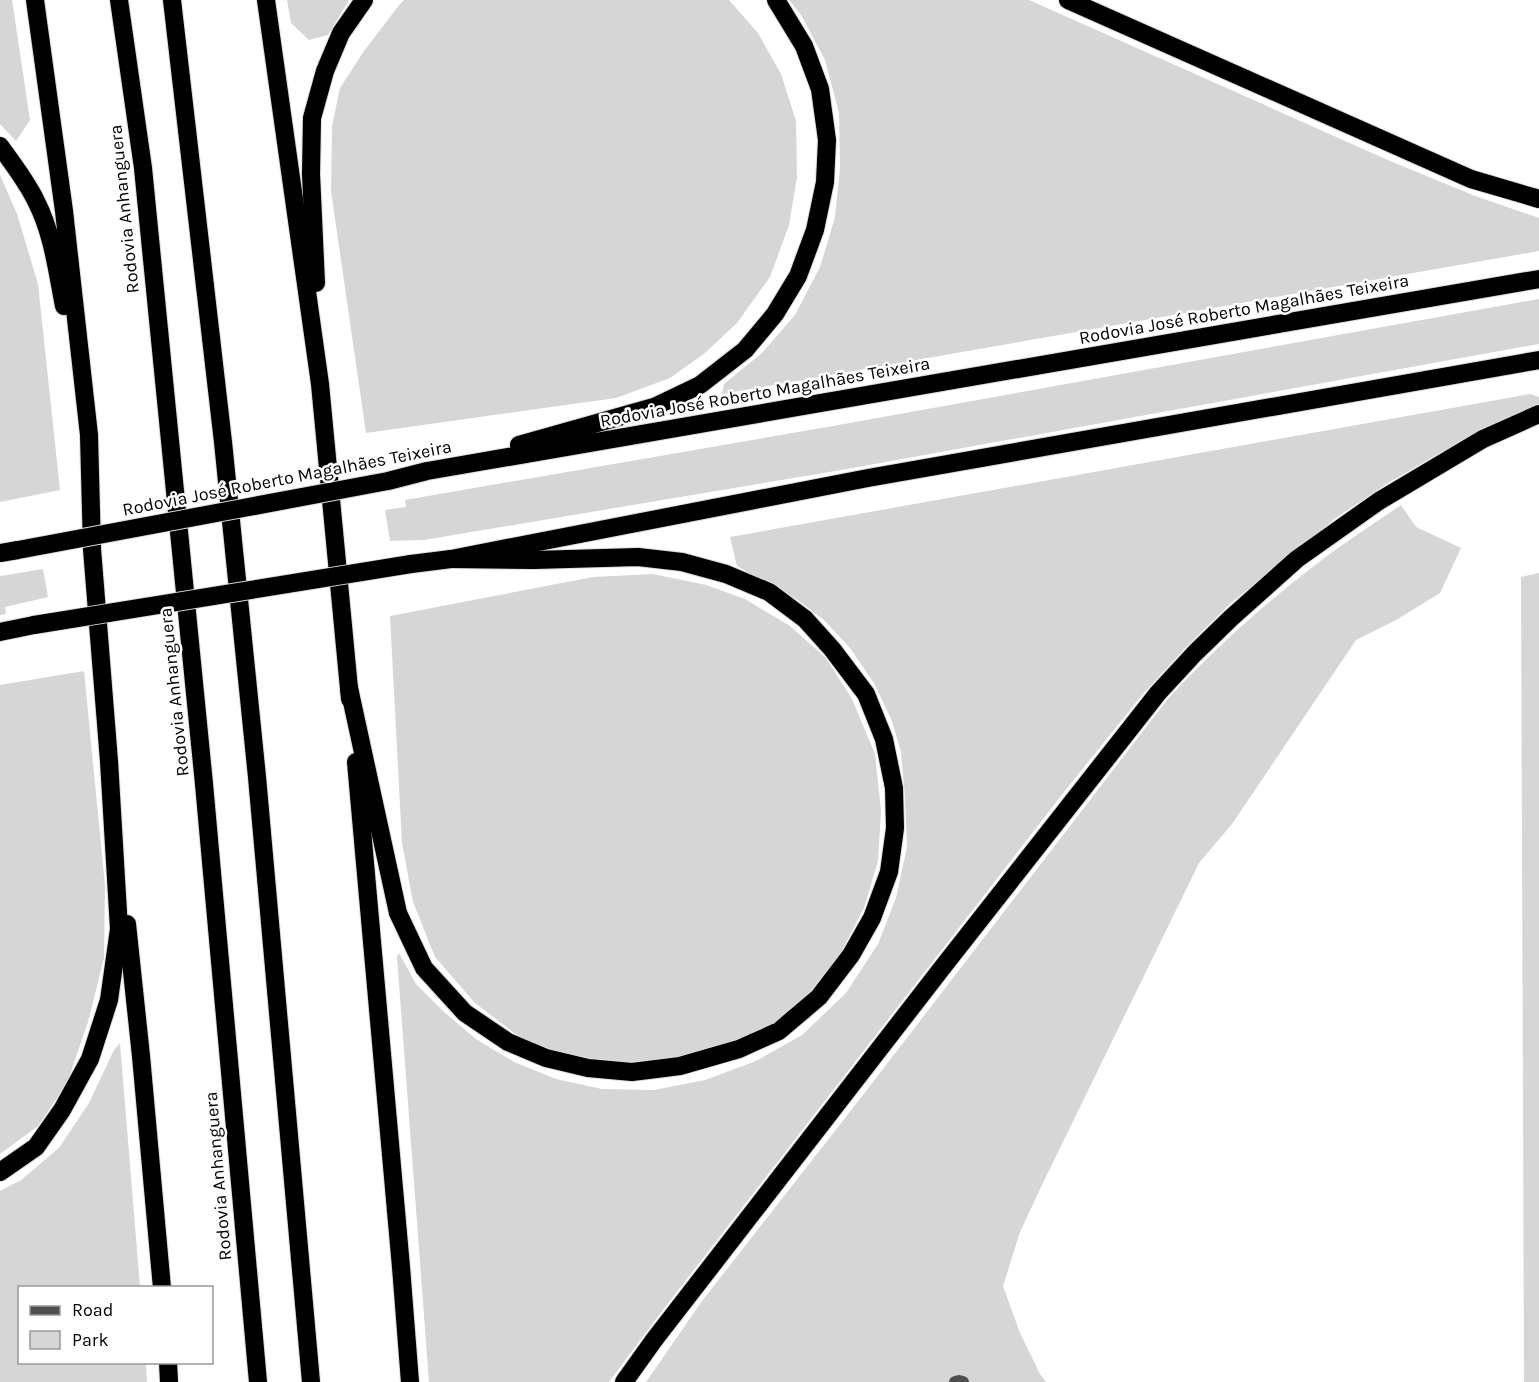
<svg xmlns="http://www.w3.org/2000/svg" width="1539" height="1382" font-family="Karla,sans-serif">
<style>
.green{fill:#d6d6d6}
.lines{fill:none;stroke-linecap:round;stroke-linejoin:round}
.motorway-casing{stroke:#dbdbdb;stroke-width:20}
.minor{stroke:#4f4f4f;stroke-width:12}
.motorway{stroke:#000;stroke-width:18}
.motorway-bridge-casing{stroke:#dbdbdb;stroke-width:20;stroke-linecap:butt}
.motorway-bridge{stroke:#000;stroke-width:18}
.labels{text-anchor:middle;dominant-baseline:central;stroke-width:5;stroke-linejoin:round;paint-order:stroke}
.street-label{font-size:18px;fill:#000;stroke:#fff}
</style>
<rect width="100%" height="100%" fill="#fff"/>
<g class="green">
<polygon points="0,0 12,0 30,120 16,141 0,124"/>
<polygon points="287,0 349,0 328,35 309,40 291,23"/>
<polygon points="404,0 729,0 758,33 781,74 796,121 797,177 789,225 770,277 737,323 705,353 670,378 616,398 366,433 331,191 332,126 340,88 364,51 400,4"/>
<polygon points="789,0 1029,0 1390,161 1475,196 1539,218 1539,251 722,394 724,384 762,353 795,315 820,267 835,217 840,168 839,113 825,60 801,15"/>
<polygon points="0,175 17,214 38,284 60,490 0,502"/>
<polygon points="1539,299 1539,344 847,469 424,540 390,541 385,510 406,507 405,500 827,427"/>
<polygon points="1530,394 1539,397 1539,404 1443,451 1388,483 1337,517 1231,603 1187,646 1142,695 1064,792 659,1315 609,1382 429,1382 397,957 399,953 416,984 444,1012 476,1039 514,1062 556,1079 602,1089 654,1090 705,1080 756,1061 802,1035 846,993 878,944 896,898 907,847 905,797 901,752 892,721 874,683 850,648 825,621 795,598 737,566 730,537"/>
<path d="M1401,505L1416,527L1461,548L1440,593L1396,620L1356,640L1232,824L1199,863L1041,1187L1020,1232L1003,1286L1020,1333L1040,1374L1046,1382H646L702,1301L863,1095L1167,700C1212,651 1261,607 1314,566C1342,544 1372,525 1401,505Z"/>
<polygon points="43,569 48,597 5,607 6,614 0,615 0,575 1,576"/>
<polygon points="1539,573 1539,1382 1524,1382 1521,577"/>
<polygon points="653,574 706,585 745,599 790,626 826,658 852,699 875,754 881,811 878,861 864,908 841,952 806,997 761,1033 709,1051 659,1062 610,1062 560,1054 518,1036 475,1003 435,957 413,902 402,843 390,616 593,577"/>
<polygon points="84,671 105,886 104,958 88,1022 67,1083 38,1126 0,1154 0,685"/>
<polygon points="120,1043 140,1287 20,1288 20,1362 146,1363 147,1382 0,1382 0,1191 21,1180 59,1148 89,1103 114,1050"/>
</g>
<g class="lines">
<defs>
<g id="motorway">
<polyline points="119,0 143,168 204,784 258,1382"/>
<polyline points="172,0 223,442 257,777 311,1382"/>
<polyline points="266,0 320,384 350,699"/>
<polyline points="1068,0 1471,179 1539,199"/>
<path d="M0,146C13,164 27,182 36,201C53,234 57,271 64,306"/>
<polyline points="316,283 311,174 312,118 325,71 341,33 364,0"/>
<polyline points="519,445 654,407 700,385 745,350 775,314 798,276 815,230 825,182 827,140 820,89 804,46 776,0"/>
<polyline points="388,481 427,471 1539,279"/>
<polyline points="0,553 18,550"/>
<polyline points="411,564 451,559 868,478 1539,360"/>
<polyline points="0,632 34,625"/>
<polyline points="349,688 398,913 424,968 465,1013 508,1042 546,1058 588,1068 632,1072 680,1066 739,1049 779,1031 819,997 851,955 872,918 889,872 895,828 894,788 884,739 866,694 832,649 805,619 769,592 726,574 682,562 638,557 534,560 451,559"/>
<polyline points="356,762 401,1267 410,1382"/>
<polyline points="127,924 141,1056 162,1288"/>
<polyline points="0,1172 36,1147 62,1110 90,1059 109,1000 119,929 109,761 92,549 89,435 64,211 35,0"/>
<polyline points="168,1362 169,1382"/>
<polyline points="624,1382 654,1340 942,968 1158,693 1195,653 1231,618 1297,559 1379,501 1483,439 1539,414"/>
</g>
</defs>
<use href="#motorway" class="motorway-casing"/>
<polyline class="minor" points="955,1382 959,1381 963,1382"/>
<use href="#motorway" class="motorway"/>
<defs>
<g id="motorway-bridge">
<polyline points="18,550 388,481"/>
<polyline points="34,625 411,564"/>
</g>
</defs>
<use href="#motorway-bridge" class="motorway-bridge-casing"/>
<use href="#motorway-bridge" class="motorway-bridge"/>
</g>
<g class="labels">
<g class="street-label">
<text transform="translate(124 209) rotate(-96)">Rodovia Anhanguera</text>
<text transform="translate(1244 309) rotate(-10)">Rodovia José Roberto Magalhães Teixeira</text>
<text transform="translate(765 392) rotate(-10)">Rodovia José Roberto Magalhães Teixeira</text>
<text transform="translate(287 478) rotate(-11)">Rodovia José Roberto Magalhães Teixeira</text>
<text transform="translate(174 692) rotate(-96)">Rodovia Anhanguera</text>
<text transform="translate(218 1176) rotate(-95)">Rodovia Anhanguera</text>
</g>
</g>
<rect x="18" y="1286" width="195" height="78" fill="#ffffff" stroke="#999999" stroke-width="1.5"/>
<rect x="30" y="1306" width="30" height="9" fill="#4f4f4f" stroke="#999999" stroke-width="1.5"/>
<text x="72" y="1316" font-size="18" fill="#000000">Road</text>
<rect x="30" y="1331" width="30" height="18" fill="#d6d6d6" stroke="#999999" stroke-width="1.5"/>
<text x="72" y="1346" font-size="18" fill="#000000">Park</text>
</svg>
